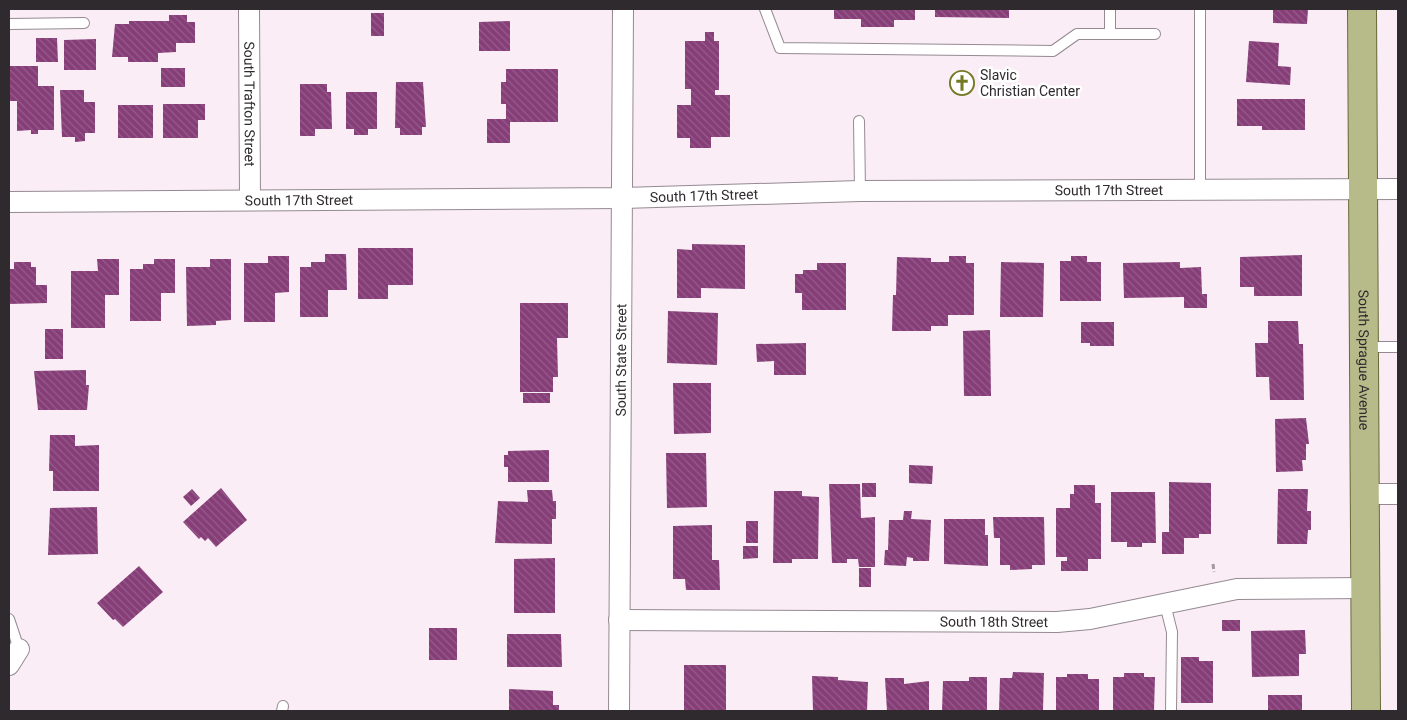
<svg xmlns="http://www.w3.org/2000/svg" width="1407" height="720" font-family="Roboto,sans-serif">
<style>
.building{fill:url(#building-back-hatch)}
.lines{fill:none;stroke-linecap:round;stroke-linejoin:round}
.service-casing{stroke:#958a92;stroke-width:12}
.minor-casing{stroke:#958a92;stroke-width:22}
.primary-casing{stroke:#686b37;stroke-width:30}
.path{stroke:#a299a0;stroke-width:3;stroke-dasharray:5 2.5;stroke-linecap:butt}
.service{stroke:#fff;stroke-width:10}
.minor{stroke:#fff;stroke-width:20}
.primary{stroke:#b7bb8a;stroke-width:28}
.labels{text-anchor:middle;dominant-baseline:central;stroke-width:5;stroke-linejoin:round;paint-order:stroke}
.poi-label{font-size:14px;fill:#2f2a2e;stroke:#fff;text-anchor:start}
.street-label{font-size:14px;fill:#2f2a2e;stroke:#fff}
</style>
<defs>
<pattern id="building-back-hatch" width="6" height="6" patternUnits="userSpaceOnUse" patternTransform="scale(1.25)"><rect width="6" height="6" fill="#863d78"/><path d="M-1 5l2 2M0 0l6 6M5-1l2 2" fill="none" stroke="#955e8a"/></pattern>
</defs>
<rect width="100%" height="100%" fill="#faedf6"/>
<g class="building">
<polygon points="834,9 915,9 915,20 894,20 894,27 861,27 861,19 834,19"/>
<polygon points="935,9 1009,9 1009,18 935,17"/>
<polygon points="1273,9 1308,9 1307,24 1273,23"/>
<rect x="371" y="13" width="13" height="23"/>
<polygon points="169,15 187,15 187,22 195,22 195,43 176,43 176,52 158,53 158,62 128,62 128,57 112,57 115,24 129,24 129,21 169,21"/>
<polygon points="510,21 510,51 479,51 479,22"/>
<polygon points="705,32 714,32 714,41 719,41 719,90 715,90 715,95 730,95 730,137 711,137 711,148 690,148 690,138 677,138 677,105 691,105 691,89 685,89 685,41 705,41"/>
<polygon points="36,38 57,38 58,62 36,62"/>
<polygon points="96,39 96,70 64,70 64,40"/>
<polygon points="1249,41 1279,43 1278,66 1291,67 1290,85 1246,82"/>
<polygon points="10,66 38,66 38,86 54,86 54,130 38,130 38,134 31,134 31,130 17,131 17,101 10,101"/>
<rect x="161" y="68" width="24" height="19"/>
<polygon points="506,69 558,69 558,122 510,122 510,143 487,143 487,119 506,119 506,104 501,104 501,82 506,82"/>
<polygon points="396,82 423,82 426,127 422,127 422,135 400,135 400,128 395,128"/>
<polygon points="300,84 327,84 327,92 331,92 332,129 315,129 315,136 300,136"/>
<polygon points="60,90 84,90 84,102 95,102 95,133 85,133 85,141 75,142 75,137 62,137"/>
<polygon points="346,92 377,92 377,129 368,129 368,135 354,135 354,129 346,129"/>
<polygon points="1237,99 1305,99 1305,130 1262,130 1262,126 1237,126"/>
<polygon points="163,104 205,104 205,120 198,120 198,138 163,138"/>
<rect x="118" y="105" width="35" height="33"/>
<polygon points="692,244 745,245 745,289 701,288 701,298 677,298 677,249 692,250"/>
<polygon points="358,248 413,248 413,285 388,285 388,299 358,299"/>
<polygon points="325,254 346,254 347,290 328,290 328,317 300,317 300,267 311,267 311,262 325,262"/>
<polygon points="1302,255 1302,296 1254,296 1254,287 1240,287 1240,257"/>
<polygon points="268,256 289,256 289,292 275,293 275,322 244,322 244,263 268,263"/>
<polygon points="949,256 966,256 966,263 974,263 974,315 948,315 948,326 931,326 931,331 892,331 893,295 896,295 897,257 931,258 931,262 949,262"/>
<polygon points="1071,256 1087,256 1087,262 1101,262 1101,301 1060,301 1060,261 1071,261"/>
<polygon points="97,259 119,259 119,295 105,295 105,328 71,328 71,271 98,271"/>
<polygon points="154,259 175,259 175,293 161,293 161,321 130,321 130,269 143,269 143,264 154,264"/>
<polygon points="210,259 231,259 231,320 216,321 216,325 187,326 186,267 210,267"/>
<polygon points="14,262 31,262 31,267 36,267 36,285 47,285 47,303 9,304 9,269 14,269"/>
<polygon points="1001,262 1044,263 1043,317 1000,317"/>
<polygon points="1180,262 1180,268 1201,267 1202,294 1207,294 1207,308 1184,308 1184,297 1124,298 1123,263"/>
<polygon points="817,263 846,263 846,310 802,310 802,293 795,293 795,274 803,274 803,270 817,270"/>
<polygon points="520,303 568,303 568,338 557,338 558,377 553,377 553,392 520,392"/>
<polygon points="668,311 718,313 717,365 667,363"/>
<polygon points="1268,321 1298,321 1299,344 1303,344 1304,400 1270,400 1269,377 1256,377 1255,343 1268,343"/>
<polygon points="1081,322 1114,322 1114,346 1090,346 1090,343 1081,343"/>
<rect x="45" y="329" width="18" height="30"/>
<polygon points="990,330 991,396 964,396 963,331"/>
<polygon points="806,343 806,375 774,375 774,361 757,362 756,344"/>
<polygon points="86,370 86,385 89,385 87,410 38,410 34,371"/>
<polygon points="673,383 711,383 711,433 674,434"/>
<rect x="523" y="393" width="27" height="10"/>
<polygon points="1306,418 1309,444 1306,444 1306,460 1302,460 1303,471 1276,472 1275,419"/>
<polygon points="50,435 75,435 75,446 99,445 99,491 53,491 53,471 49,471"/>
<polygon points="549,450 549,482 508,482 508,467 504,467 504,455 508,455 508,451"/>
<polygon points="666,453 706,453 707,507 667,508"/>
<polygon points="909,465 933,466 932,484 909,483"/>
<polygon points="1169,482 1211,483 1211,534 1199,534 1199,538 1184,538 1184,554 1162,554 1162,532 1169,532"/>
<rect x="862" y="483" width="14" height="14"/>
<polygon points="829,484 860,484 861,518 875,517 875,567 859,567 858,559 847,559 847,563 832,563"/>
<polygon points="1074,485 1095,485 1095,503 1101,503 1101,559 1088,559 1088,571 1061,571 1061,561 1067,561 1067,557 1056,557 1056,508 1070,508 1070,494 1074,494"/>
<polygon points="221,488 247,520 216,547 208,538 205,541 201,537 199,539 183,522"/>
<polygon points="192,489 200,498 191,506 183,497"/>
<polygon points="1278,489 1308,489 1307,511 1311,511 1311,530 1308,530 1307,544 1277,544"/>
<polygon points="527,490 552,490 553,501 556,501 556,519 552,519 552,544 495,543 498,501 528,502"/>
<polygon points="774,491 802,491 802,496 819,497 818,559 792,559 792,563 773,563"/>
<polygon points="1111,492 1155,492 1156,543 1142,543 1142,547 1127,547 1127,542 1111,542"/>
<polygon points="97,507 98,554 48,555 50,508"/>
<polygon points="904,511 912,511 911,519 931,520 929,561 913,561 913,558 907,557 906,566 884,565 885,550 888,550 889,520 903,520"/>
<polygon points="993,517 1044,517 1045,565 1032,565 1032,569 1010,570 1010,565 1000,565 1000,538 994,538"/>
<polygon points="944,519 985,519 985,535 988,535 988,566 944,564"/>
<rect x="746" y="521" width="12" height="22"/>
<polygon points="712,525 712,560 719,560 720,590 686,590 685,579 673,579 673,526"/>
<polygon points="743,546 758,546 758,558 743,559"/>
<polygon points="555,558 555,613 514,613 514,559"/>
<polygon points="139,566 163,592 123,627 115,619 113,620 97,603"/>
<rect x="859" y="568" width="12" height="19"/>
<rect x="1222" y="620" width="18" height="11"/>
<rect x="429" y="628" width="28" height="32"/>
<polygon points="1305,630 1306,654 1299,654 1299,676 1252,677 1251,631"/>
<polygon points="507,634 561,634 562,667 507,667"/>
<polygon points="1181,657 1199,657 1199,661 1213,661 1213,703 1181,703"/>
<rect x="684" y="665" width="42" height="46"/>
<polygon points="1013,672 1044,673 1043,711 999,711 1000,678 1012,678"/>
<polygon points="1124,673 1144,673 1144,677 1155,677 1154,711 1113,711 1113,677 1124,677"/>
<polygon points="1067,674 1088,674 1088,679 1099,679 1099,711 1056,710 1056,677 1067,677"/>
<polygon points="812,676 838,677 838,680 868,682 867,711 813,711"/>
<polygon points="969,677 987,677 987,711 942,711 943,681 969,681"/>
<polygon points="885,678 904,678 904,684 929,681 929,711 887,711"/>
<polygon points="509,689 553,691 553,705 559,705 559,711 509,711"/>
<rect x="1268" y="695" width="34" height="16"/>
</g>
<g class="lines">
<defs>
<g id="service">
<polyline points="765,9 780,48 1053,51 1077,34 1155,34"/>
<polyline points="9,24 84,23"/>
<polyline points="1110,33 1110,9"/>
<polyline points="859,121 860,191"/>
<polyline points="1200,190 1200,9"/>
<polyline points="1366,347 1398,347"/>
<polyline points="1165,604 1172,632 1171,711"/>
<polyline points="9,619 19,649"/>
<polyline points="282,711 283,706"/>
</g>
<g id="minor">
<path id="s1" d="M249,9L250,200"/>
<path id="s2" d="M9,202L623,198L860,191L1398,189"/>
<polyline points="1365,494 1398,494"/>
<path id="s3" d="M619,620L1057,622L1090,619L1237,589L1366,588"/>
<polyline points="9,665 19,649"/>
<path id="s4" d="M619,711L623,9"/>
</g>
<g id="primary">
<path id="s5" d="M1362,9L1366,711"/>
</g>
</defs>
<use href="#service" class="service-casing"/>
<use href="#minor" class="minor-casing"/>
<use href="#primary" class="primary-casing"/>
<polyline class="path" points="1213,564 1214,572"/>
<use href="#service" class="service"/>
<use href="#minor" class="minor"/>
<use href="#primary" class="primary"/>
</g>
<defs>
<symbol id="church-ring" viewBox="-11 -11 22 22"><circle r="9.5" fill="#fff" stroke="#747a24" stroke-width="1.5"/><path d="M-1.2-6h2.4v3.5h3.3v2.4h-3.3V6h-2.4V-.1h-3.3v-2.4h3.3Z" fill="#747a24"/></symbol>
</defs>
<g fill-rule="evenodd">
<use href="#church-ring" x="948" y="69" width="28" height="28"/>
</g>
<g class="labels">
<g class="poi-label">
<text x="980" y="75">Slavic<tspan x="980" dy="16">Christian Center</tspan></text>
</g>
<g class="street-label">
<text stroke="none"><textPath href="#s1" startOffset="95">South Trafton Street</textPath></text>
<text stroke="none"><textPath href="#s2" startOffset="1100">South 17th Street</textPath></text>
<text stroke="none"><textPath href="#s2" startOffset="695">South 17th Street</textPath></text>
<text stroke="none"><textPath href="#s2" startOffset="290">South 17th Street</textPath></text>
<text stroke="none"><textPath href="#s4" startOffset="351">South State Street</textPath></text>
<text stroke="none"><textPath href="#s5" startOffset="351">South Sprague Avenue</textPath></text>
<text stroke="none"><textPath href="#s3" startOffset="375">South 18th Street</textPath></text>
</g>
</g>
<rect width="1407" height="720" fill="none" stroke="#2f2a2e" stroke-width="20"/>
</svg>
